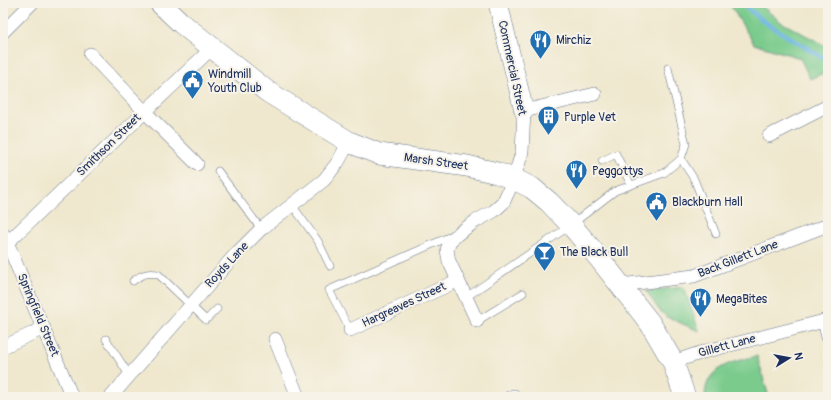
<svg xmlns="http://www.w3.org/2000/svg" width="831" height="400" font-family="Pangolin,sans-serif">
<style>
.green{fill:#7acb8c;stroke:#4a7d75}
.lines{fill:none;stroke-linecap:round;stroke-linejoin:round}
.stream{stroke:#6db6e5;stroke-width:4.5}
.lane-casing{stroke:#657085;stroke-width:8}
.street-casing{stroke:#657085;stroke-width:14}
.secondary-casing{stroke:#657085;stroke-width:20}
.primary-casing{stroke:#657085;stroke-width:22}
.lane{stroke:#fff;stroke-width:7}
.street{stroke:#fff;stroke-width:13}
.secondary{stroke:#fff;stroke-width:19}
.primary{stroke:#fff;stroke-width:21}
.labels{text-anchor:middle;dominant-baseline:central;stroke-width:4;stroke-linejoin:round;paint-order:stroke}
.poi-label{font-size:12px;fill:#1b2f5e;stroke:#f7f3e8;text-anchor:start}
.street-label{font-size:12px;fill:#1b2f5e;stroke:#f7f3e8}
</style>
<rect width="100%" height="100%" fill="#f7f3e8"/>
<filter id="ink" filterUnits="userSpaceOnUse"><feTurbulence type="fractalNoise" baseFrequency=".025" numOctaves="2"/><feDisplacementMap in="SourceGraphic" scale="8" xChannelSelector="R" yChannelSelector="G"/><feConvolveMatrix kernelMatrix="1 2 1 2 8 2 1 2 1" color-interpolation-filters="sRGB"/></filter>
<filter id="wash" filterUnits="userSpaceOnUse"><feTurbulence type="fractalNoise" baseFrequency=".012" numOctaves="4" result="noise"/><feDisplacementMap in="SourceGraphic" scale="16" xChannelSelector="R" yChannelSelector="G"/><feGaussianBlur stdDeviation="0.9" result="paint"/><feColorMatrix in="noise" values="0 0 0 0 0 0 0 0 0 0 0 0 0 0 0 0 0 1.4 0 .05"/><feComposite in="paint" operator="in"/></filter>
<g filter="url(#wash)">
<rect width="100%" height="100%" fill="#efe8ce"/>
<g class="green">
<polygon points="729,3 758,3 781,22 828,47 828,71 810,79 800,58 754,44"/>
<polygon points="684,287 699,331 667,317 659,310 646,291"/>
<path d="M757,356L769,397H705C705,366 733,362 757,356Z"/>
</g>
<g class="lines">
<polyline class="stream" points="741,3 766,23 828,61"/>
</g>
</g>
<g filter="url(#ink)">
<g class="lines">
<defs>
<g id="lane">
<polyline points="681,159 694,179 716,234"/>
<polyline points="602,161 616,154 631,185"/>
<polyline points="218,171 261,229"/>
<polyline points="292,205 318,241 330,266"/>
<path d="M133,281C141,275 147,272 158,274L206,320L217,309"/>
<polyline points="465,298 571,225 615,191 664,173 681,159 686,144 668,68"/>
<polyline points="477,321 523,293"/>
<polyline points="350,330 329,290 451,236"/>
<polyline points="106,339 129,375"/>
</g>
<g id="street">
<polyline points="3,32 32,3"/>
<polyline points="90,54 144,111 197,164"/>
<polyline points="769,136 828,106"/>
<polyline points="4,235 72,397"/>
<polyline points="7,243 212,48"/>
<polyline points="621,285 694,276 828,225"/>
<polyline points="477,321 449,261 447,250 450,241 459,233 476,221 494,211 503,203 514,179 522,152 524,111 595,94"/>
<polyline points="824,321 828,337"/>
<polyline points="350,330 457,281"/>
<polyline points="275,339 298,397"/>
<polyline points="3,347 44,328"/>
<polyline points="673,362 703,352 828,320"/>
<polyline points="111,397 122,384 234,256 261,229 324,180 338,162 349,142"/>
<polyline points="511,397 514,396"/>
</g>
<polyline id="secondary" points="498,3 524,111"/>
<polyline id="primary" points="160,3 181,23 268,92 349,142 379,154 467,166 497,173 514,179 532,188 549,202 571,225 599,258 650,323 673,362 685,397"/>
</defs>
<use href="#lane" class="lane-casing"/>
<use href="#street" class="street-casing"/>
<use href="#secondary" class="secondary-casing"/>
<use href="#primary" class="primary-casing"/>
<use href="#lane" class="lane"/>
<use href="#street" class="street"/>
<use href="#secondary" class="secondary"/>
<use href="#primary" class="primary"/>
</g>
</g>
<defs>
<symbol id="restaurant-pin" viewBox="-11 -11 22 30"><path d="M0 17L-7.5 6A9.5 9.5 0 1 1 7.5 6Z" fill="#1f6fb2" stroke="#f7f3e8"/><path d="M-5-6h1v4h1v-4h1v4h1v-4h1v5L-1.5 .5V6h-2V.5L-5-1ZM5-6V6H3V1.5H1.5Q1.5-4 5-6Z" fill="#fff"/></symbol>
<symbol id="civic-pin" viewBox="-11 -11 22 30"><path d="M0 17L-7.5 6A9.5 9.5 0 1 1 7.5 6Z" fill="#1f6fb2" stroke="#f7f3e8"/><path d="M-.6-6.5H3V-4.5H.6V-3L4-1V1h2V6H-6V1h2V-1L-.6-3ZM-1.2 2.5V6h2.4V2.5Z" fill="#fff"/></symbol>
<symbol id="building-pin" viewBox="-11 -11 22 30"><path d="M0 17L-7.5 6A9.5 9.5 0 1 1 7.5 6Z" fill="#1f6fb2" stroke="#f7f3e8"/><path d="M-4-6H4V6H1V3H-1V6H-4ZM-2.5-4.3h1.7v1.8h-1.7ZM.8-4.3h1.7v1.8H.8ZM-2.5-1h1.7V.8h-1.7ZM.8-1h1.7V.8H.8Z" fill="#fff"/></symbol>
<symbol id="bar-pin" viewBox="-11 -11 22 30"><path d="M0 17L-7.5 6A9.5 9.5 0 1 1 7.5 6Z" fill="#1f6fb2" stroke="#f7f3e8"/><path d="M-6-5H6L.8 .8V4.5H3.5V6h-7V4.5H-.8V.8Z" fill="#fff"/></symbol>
</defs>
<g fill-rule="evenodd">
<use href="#restaurant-pin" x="528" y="28" width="25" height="34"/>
<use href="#civic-pin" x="180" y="68" width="25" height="34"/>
<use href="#building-pin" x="536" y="104" width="25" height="34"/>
<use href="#restaurant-pin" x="564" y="158" width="25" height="34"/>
<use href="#civic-pin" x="644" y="190" width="25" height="34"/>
<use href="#bar-pin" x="532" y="240" width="25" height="34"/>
<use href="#restaurant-pin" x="688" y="286" width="25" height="34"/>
</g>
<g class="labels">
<g class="poi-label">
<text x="556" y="40">Mirchiz</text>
<text x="208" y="74">Windmill<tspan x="208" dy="14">Youth Club</tspan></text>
<text x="564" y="117">Purple Vet</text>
<text x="592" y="171">Peggottys</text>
<text x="672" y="202">Blackburn Hall</text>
<text x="560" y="252">The Black Bull</text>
<text x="716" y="299">MegaBites</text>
</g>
<g class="street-label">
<text transform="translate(512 68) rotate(78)">Commercial Street</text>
<text transform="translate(109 145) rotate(-44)">Smithson Street</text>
<text transform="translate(436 162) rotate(8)">Marsh Street</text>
<text transform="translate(738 259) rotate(-21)">Back Gillett Lane</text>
<text transform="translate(227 265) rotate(-47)">Royds Lane</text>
<text transform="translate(404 305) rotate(-25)">Hargreaves Street</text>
<text transform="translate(38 315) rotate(67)">Springfield Street</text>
<text transform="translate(727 346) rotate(-15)">Gillett Lane</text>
</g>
</g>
<rect width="831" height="400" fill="none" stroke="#f7f3e8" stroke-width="16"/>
<g transform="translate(789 358) rotate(79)" stroke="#f7f3e8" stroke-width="3" paint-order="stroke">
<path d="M0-3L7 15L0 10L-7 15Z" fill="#1b2f5e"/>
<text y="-6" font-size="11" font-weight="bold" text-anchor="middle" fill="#1b2f5e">N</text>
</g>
</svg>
